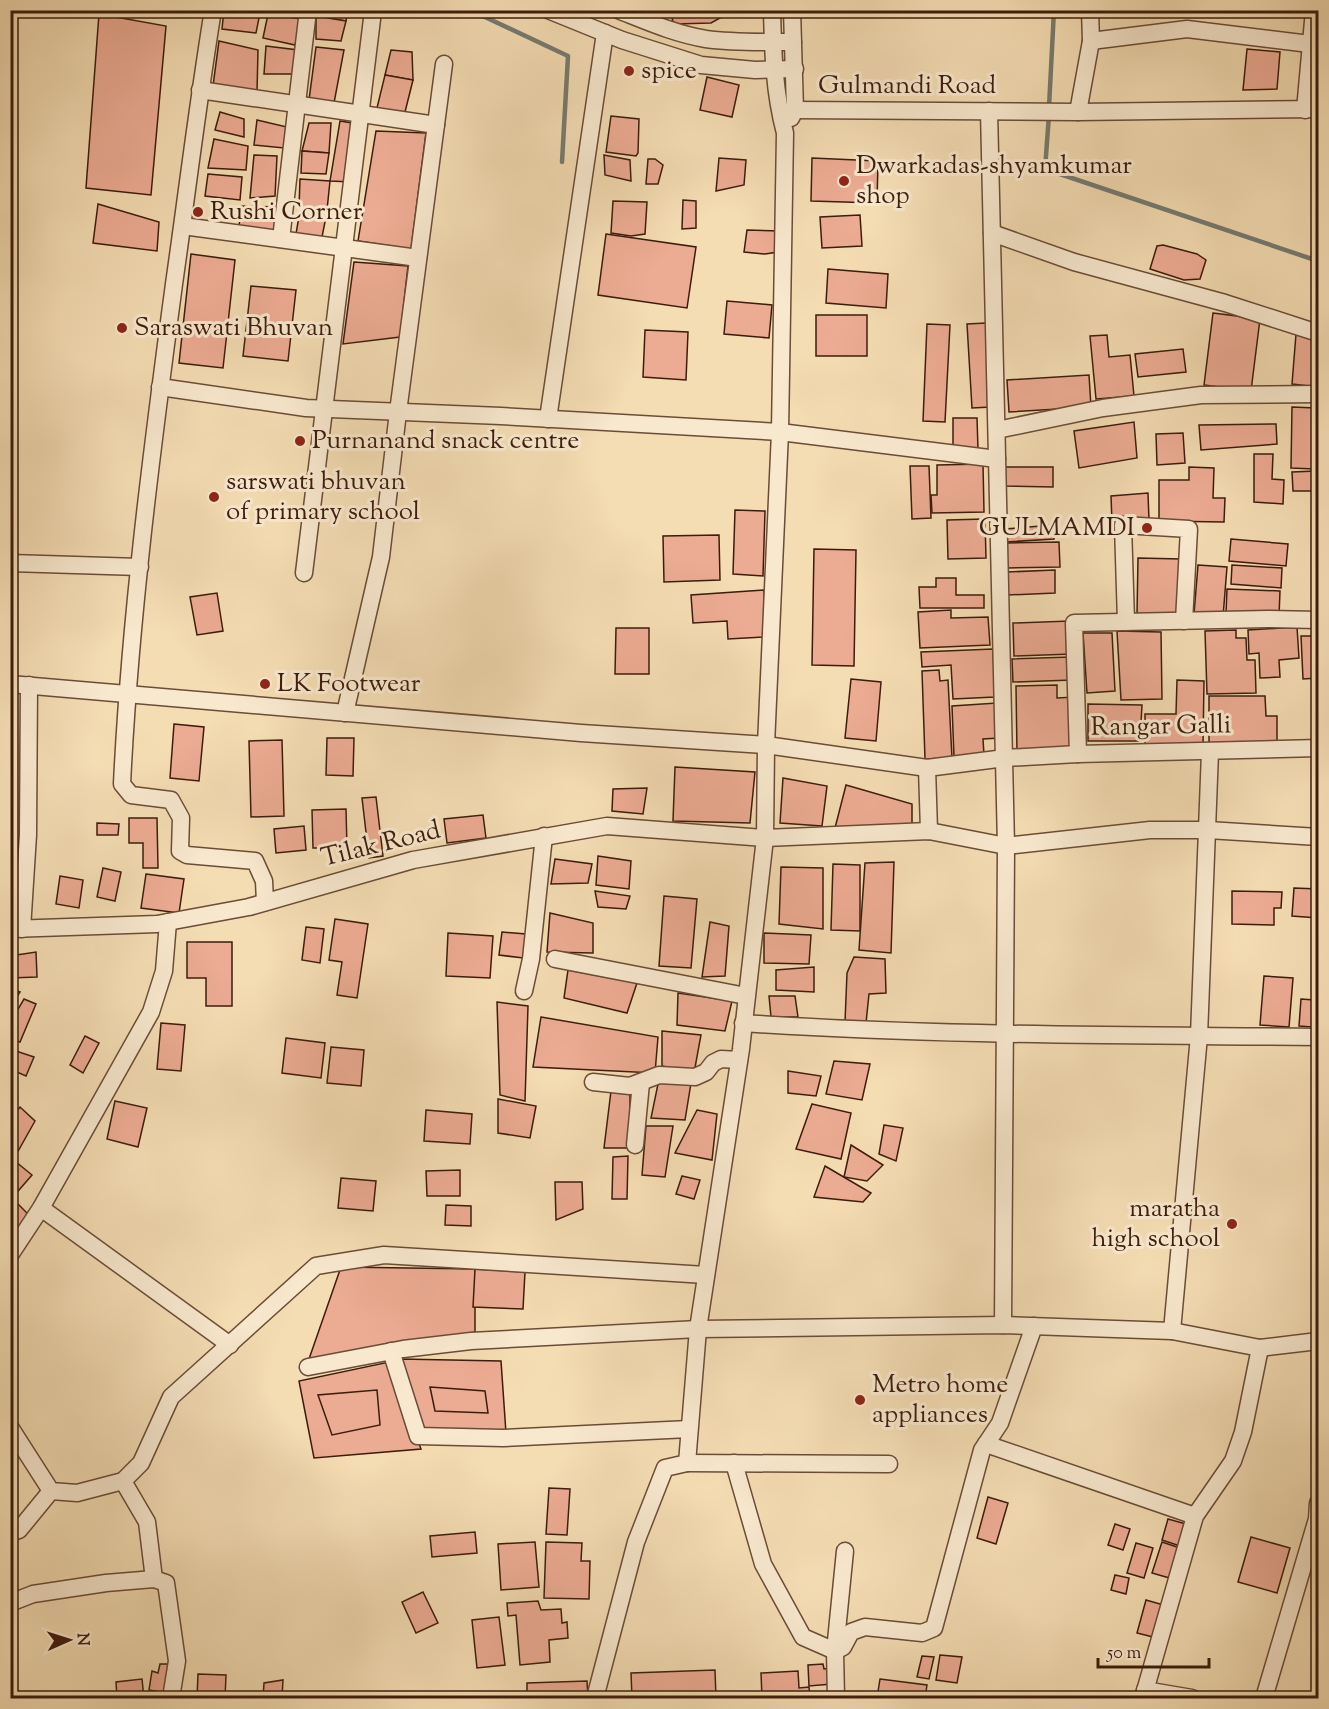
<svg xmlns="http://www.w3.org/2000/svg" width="1329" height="1709" font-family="'Sorts Mill Goudy',serif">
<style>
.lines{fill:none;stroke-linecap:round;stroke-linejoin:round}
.stream{stroke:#767b70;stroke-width:4.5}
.building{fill:#ecab93;stroke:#3d1c0c;stroke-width:1.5}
.minor-casing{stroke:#6b4c36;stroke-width:19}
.minor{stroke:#f8e8ce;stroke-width:16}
.poi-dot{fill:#8f2418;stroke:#f8e8ce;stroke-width:2}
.labels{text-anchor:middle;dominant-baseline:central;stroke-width:6;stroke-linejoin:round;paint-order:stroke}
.poi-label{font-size:26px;fill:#3d1c0c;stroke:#f8e8ce;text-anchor:start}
.street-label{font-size:26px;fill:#3d1c0c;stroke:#f8e8ce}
</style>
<rect width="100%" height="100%" fill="#f4dcb3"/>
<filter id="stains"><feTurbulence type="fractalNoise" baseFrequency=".00333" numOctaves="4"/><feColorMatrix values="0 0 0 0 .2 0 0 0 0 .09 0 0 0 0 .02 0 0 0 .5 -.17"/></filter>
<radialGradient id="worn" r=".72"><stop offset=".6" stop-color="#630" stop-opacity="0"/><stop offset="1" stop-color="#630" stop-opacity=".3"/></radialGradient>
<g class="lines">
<g class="stream">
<polyline points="470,10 568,56 562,162"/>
<polyline points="1049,107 1054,10"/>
<polyline points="1049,115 1045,169 1318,261"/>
</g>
</g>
<g class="building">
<polygon points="224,10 260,13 256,33 222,29"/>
<polygon points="317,10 348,10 346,21 316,16"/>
<polygon points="669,10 729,10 729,13 711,23 674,24"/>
<polygon points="99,14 166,26 151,195 86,188"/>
<polygon points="268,14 302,19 295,45 263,38"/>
<polygon points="316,16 346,21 341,41 316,39"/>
<polygon points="219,41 258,50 257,92 213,86"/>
<polygon points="266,46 298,50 293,74 264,74"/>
<polygon points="316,47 344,50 334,103 309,100"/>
<polygon points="1247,49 1280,52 1277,89 1243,90"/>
<polygon points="391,50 412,52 413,80 385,75"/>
<polygon points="385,75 413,80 405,112 375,116"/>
<polygon points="707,77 739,85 732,117 700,110"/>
<polygon points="220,112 244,119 244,137 215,130"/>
<polygon points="611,116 639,119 638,153 636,156 606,152"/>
<polygon points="257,120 287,127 284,148 254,145"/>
<polygon points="340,121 352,123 352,182 330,181"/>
<polygon points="309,123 331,123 329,153 302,151"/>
<polygon points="376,131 426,133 411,249 358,241"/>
<polygon points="214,139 248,146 246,170 208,168"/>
<polygon points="302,151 329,153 326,174 301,173"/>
<polygon points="254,155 277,156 275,196 250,198"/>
<polygon points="604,155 630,160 631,181 605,175"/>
<polygon points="719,158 746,160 744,185 716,191"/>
<polygon points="812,158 878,161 877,203 811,201"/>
<polygon points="648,159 655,159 663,165 658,184 646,184"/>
<polygon points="208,174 242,177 240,200 205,196"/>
<polygon points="300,179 330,181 327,210 299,208"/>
<polygon points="683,200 696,201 696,228 682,229"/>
<polygon points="613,201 647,202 645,234 631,236 611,233"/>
<polygon points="98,204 159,222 157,251 93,243"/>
<polygon points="241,206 276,207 277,231 239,227"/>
<polygon points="860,215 862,246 822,248 820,217"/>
<polygon points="299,216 326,217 322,237 296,234"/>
<polygon points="747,230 780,231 778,252 765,254 744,252"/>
<polygon points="606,234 696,247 687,308 598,295"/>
<polygon points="1163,245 1197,254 1206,260 1200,279 1184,280 1150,269 1157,246"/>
<polygon points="191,254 235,260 223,368 179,363"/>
<polygon points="354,262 408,266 400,337 343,344"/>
<polygon points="828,269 888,274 886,308 826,303"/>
<polygon points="251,286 296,290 288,361 243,356"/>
<polygon points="727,301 772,305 769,338 724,334"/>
<polygon points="1213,313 1260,319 1251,391 1204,385"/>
<rect x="816" y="315" width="51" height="41"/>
<polygon points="986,323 991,407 972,408 967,324"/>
<polygon points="927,324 950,325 945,422 923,421"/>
<polygon points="645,330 688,332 686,380 643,377"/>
<polygon points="1296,334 1316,337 1315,365 1318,366 1318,387 1292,384"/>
<polygon points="1107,335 1109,357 1130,355 1134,396 1096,399 1090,336"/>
<polygon points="1183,349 1186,372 1138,377 1135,354"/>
<polygon points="1089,375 1091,407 1009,412 1007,380"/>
<polygon points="1292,407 1316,408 1314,469 1291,468"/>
<polygon points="953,418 977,418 978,449 953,449"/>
<polygon points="1134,422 1137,458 1079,468 1074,431"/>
<polygon points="1276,424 1277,444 1201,450 1199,425"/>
<polygon points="1183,433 1185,463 1157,465 1156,434"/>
<polygon points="1317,436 1318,436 1318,491 1293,491 1292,472 1316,471"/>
<polygon points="1254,454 1273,454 1272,479 1284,480 1283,504 1254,502"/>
<polygon points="983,464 984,512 932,513 931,495 937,495 937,465"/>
<polygon points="910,466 929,466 931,518 912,519"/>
<polygon points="1004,467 1053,467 1053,487 1004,486"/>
<polygon points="1189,467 1214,468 1213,498 1225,498 1224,522 1159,521 1159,480 1189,480"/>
<polygon points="1148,493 1149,521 1112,523 1111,496"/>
<polygon points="735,510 765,511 763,576 733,574"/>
<polygon points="985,519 986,558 948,559 947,520"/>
<polygon points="1053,525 1054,539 1006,542 1005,529"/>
<polygon points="719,535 720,580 664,582 663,536"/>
<polygon points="1231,539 1288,544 1286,566 1229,561"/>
<polygon points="1059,542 1060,567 1007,568 1007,543"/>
<polygon points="814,549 856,550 854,666 812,665"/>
<polygon points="1138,558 1181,559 1180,616 1137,615"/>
<polygon points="1198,565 1227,567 1223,617 1194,614"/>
<polygon points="1232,565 1282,568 1281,588 1231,584"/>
<polygon points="1055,570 1055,593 1008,595 1007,572"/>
<polygon points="936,578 956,578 956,595 984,595 984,608 920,608 919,587 936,587"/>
<polygon points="1227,589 1280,591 1279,616 1226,613"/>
<polygon points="764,590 766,637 728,639 727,621 693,623 691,595"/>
<polygon points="217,593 223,631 197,635 190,597"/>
<polygon points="951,610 951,618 988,617 990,645 920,648 918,612"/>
<polygon points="1070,621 1072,654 1014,656 1013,623"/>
<polygon points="1297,627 1299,658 1279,660 1280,677 1260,678 1259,653 1249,654 1248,630"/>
<polygon points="616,628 649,628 649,674 615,674"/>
<polygon points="1236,630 1236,638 1246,638 1247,660 1255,660 1256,693 1207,694 1205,631"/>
<polygon points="1117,631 1161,632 1162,699 1121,700"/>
<polygon points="1083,633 1112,633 1115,691 1087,693"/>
<polygon points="1301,636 1318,636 1318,678 1303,679"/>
<polygon points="993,649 995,697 953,699 951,665 922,667 921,652"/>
<polygon points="1071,657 1072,680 1013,682 1012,659"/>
<polygon points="939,670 940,681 948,680 952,758 925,759 922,671"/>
<polygon points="851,679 881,682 876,741 845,738"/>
<polygon points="1177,680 1204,681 1203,746 1145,745 1145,714 1176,714"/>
<polygon points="1057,685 1057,698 1075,697 1076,752 1017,753 1016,686"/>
<polygon points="1209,696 1265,696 1266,716 1277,716 1277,743 1209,743"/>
<polygon points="997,703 999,738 983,739 984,755 954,757 952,706"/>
<polygon points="1088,704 1142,705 1140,741 1088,741"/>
<polygon points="1315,716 1318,716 1318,742 1317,742"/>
<polygon points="174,724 204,727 199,781 170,778"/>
<polygon points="327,738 354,738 353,776 326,775"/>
<polygon points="282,740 284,816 251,817 249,741"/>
<polygon points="675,767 755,772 750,823 673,821"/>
<polygon points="783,778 827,786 822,826 780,823"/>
<polygon points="846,785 912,804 912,825 835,828"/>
<polygon points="647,788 643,814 612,811 613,789"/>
<polygon points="376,797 383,856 369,858 362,798"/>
<polygon points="346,809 347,848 313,848 312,810"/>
<polygon points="483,815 486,838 447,843 444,819"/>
<polygon points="129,818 157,818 158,868 143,868 143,843 129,843"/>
<polygon points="97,823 119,824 118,835 97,835"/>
<polygon points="304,826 306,850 276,853 274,829"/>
<polygon points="598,856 631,861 629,889 596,885"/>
<polygon points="555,859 592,864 588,883 551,884"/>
<polygon points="894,862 891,953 859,950 865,863"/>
<polygon points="833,864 860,865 860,931 831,930"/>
<polygon points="781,867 823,868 823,929 779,924"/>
<polygon points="10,868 16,869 13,914 10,914"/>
<polygon points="103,868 121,872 115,901 97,897"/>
<polygon points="146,874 184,879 179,913 141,908"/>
<polygon points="60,876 83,880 79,908 56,904"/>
<polygon points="1294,888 1318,889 1318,918 1292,916"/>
<polygon points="595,891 630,896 626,909 598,907"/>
<polygon points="1232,891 1282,892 1281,908 1274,908 1274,925 1232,924"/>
<polygon points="664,896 697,899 691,968 659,966"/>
<polygon points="550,913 593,923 593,953 547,952"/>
<polygon points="335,919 368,924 357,998 337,995 342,962 329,960"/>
<polygon points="710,922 729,926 725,976 702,977"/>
<polygon points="306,927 324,929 320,963 302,960"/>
<polygon points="502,932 526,934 523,958 499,955"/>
<polygon points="448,933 493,936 490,978 446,976"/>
<polygon points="764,933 811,935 809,964 764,963"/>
<polygon points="187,942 232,942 232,1006 206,1006 206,978 187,978"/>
<polygon points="36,952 37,977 10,978 10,956"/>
<polygon points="854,957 885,959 886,993 869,994 866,1023 845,1022 847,973"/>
<polygon points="814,967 814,992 776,990 776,970"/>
<polygon points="568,970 637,983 627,1013 564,998"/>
<polygon points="1264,976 1293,978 1289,1027 1260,1025"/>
<polygon points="10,989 20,992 10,1008"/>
<polygon points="678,993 732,1001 725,1031 677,1025"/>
<polygon points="769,996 795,996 798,1017 771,1017"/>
<polygon points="24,999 36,1004 20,1042 10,1039 10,1023"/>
<polygon points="1301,999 1314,1000 1312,1027 1299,1026"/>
<polygon points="497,1002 528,1006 525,1101 500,1095"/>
<polygon points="541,1017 658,1037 655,1073 533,1067"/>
<polygon points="161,1023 185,1025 181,1071 157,1069"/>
<polygon points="662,1031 701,1035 694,1073 662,1066"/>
<polygon points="85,1036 99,1043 83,1073 70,1065"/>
<polygon points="286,1038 325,1043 321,1078 282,1073"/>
<polygon points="331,1047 364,1050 361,1086 327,1083"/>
<polygon points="10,1049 34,1057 26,1076 10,1069"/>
<polygon points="834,1061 870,1064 862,1100 826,1094"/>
<polygon points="788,1071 821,1076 816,1096 788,1093"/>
<polygon points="659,1079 691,1083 685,1120 651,1118"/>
<polygon points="611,1091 630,1094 630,1148 604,1148"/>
<polygon points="498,1099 536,1106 530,1138 498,1133"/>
<polygon points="115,1101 147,1108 138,1147 107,1139"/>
<polygon points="812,1104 851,1113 841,1159 796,1149"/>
<polygon points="20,1107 35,1121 17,1153 10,1146 10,1120"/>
<polygon points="426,1110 472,1114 470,1144 424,1141"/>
<polygon points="697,1110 717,1114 712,1160 675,1153"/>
<polygon points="884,1125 903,1128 896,1161 879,1154"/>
<polygon points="646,1126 673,1126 665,1177 642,1175"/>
<polygon points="851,1145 883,1165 867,1181 844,1177"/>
<polygon points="628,1156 627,1199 612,1199 613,1157"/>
<polygon points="10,1157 32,1175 12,1198 10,1197"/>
<polygon points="825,1166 871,1193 863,1202 814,1197"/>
<polygon points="460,1170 460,1196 427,1196 426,1171"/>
<polygon points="682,1176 700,1180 694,1199 676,1194"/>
<polygon points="341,1178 376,1181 373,1211 338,1208"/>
<polygon points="555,1182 582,1182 583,1209 556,1220"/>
<polygon points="12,1198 29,1215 10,1241 10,1200"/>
<polygon points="446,1205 471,1206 471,1226 445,1225"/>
<polygon points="341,1267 475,1269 475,1332 309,1359"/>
<polygon points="475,1269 525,1272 523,1309 473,1307"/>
<polygon points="400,1359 501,1361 506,1433 422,1431"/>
<polygon points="389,1362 421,1449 314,1458 299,1381"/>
<polygon points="430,1387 485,1391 488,1413 435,1411"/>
<polygon points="377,1390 380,1425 332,1435 318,1395"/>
<polygon points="549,1488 570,1489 567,1535 546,1534"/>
<polygon points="988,1497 1008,1503 996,1544 977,1538"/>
<polygon points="1168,1519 1186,1524 1180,1546 1162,1540"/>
<polygon points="1115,1524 1130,1529 1123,1550 1108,1545"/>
<polygon points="475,1532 477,1553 432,1557 430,1536"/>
<polygon points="1251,1537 1290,1548 1277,1593 1238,1582"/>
<polygon points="535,1542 539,1587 501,1590 498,1544"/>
<polygon points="546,1542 582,1543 581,1561 590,1561 589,1599 544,1598"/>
<polygon points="1162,1542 1180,1548 1173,1579 1152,1573"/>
<polygon points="1136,1543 1153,1548 1144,1578 1127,1573"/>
<polygon points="1115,1575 1129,1578 1126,1594 1111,1590"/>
<polygon points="423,1592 438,1623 416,1633 402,1602"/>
<polygon points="1146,1600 1167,1606 1157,1638 1137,1633"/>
<polygon points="538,1601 541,1610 561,1609 562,1623 567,1622 568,1638 549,1640 550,1662 520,1665 516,1615 508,1616 507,1603"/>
<polygon points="499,1617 505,1665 477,1668 472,1620"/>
<polygon points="940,1655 962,1657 957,1683 936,1680"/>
<polygon points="922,1656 934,1657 929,1679 917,1677"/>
<polygon points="160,1664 171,1664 166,1693 149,1690 152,1671 158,1673"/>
<polygon points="823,1664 824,1669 831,1668 832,1684 809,1686 808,1665"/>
<polygon points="715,1670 716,1698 632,1698 631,1673"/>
<polygon points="798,1671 799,1688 809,1687 810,1698 762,1698 761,1673"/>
<polygon points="198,1674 226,1675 225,1698 197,1698"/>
<polygon points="142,1679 144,1698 117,1698 116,1682"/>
<polygon points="880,1679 927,1685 925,1698 877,1698"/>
<polygon points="283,1680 282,1698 263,1698 264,1683"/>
<polygon points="587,1681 588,1698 527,1698 527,1683"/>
</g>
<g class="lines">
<defs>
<g id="minor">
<path d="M213,10C198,101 187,193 174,284C152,449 130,618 122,784L131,795L171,800L181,818L180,851L187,855L255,861L264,881L265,902"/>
<polyline points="548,10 622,40 701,65 755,70 795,69"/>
<path d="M618,10C646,21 675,34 706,39C735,43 764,42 793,42"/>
<polyline points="1091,41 1187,29 1318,45"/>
<polyline points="200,90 436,125"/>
<polyline points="795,110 1078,112 1318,109"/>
<polyline points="1305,110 1314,10"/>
<polyline points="989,111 1006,846 1003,1325"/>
<polyline points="1078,112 1091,41 1090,10"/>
<polyline points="791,118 795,110 792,10"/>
<polyline points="183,226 418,258"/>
<polyline points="992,233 1074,262 1225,303 1318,333"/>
<polyline points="281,239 308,10"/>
<polyline points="160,387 306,408 501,416 780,432 997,459"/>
<polyline points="548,419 605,33"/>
<polyline points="997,430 1103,408 1201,395 1318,394"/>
<polyline points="10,563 140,567"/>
<polyline points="304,573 372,19"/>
<polyline points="1126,622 1123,525 1189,529 1184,621"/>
<polyline points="10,684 581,733 766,745 927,768 1005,758 1078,754 1318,748"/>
<polyline points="345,713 381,557 398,412 444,64"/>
<polyline points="1078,754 1074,623 1268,619 1318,620"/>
<polyline points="927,768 929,831"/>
<polyline points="10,929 157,924 249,907 413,860 607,826 765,838 929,831 1006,846 1150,830 1208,830 1318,837"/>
<polyline points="22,929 28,835 29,685"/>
<polyline points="555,959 746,996"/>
<polyline points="524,991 531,959 544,836"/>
<path d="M743,1023C934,1036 1127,1035 1318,1037"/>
<polyline points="593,1082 630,1086 659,1075 695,1077 706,1072 713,1063 721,1059 739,1060"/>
<polyline points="635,1145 641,1083"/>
<polyline points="41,1208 230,1345"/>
<polyline points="10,1255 41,1208 151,1012 164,971 168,922"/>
<polyline points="1172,1331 1199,1036 1210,752"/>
<polyline points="391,1351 418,1436 503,1438 689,1429"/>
<polyline points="308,1367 403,1349 471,1341 698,1329 1003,1325 1172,1331 1260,1348 1318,1341"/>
<polyline points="10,1427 51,1491 77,1493 123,1481 141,1463 171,1397 316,1266 384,1255 706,1275"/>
<polyline points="986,1444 1195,1516"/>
<polyline points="687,1463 889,1464"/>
<polyline points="734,1463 763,1564 803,1637 835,1651 843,1647 851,1632 865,1627 922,1633 934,1628 982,1450 1000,1423 1034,1326"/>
<polyline points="123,1481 147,1522 154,1579"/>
<polyline points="10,1533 19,1530 51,1491"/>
<polyline points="10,1603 33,1594 106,1583 154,1579 166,1583 177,1661 171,1698"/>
<polyline points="1145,1690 1192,1698"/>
<path d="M595,1698L636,1542L665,1468L687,1463L698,1329L741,1049L765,838L766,745L780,432L785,133C774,92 773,52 772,10"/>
<polyline points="836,1698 835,1651 845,1551"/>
<polyline points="1143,1698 1195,1516 1233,1461 1243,1432 1260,1348"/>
<polyline points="1264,1698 1317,1519 1318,1503"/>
</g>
</defs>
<use href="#minor" class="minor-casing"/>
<use href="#minor" class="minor"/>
</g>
<g class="poi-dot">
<circle cx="629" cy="71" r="6"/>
<circle cx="844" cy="181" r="6"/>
<circle cx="198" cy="212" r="6"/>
<circle cx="122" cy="328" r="6"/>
<circle cx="300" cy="441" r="6"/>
<circle cx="214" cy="497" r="6"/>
<circle cx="1147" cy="528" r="6"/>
<circle cx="265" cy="684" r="6"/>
<circle cx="1232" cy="1224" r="6"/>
<circle cx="860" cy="1400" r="6"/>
</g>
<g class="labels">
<g class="poi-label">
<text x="641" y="71">spice</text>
<text x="856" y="166">Dwarkadas-shyamkumar<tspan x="856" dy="30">shop</tspan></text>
<text x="210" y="212">Rushi Corner</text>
<text x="134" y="328">Saraswati Bhuvan</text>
<text x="312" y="441">Purnanand snack centre</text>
<text x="226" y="482">sarswati bhuvan<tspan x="226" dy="30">of primary school</tspan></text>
<text x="1135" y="528" text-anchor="end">GULMAMDI</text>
<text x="277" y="684">LK Footwear</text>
<text x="1220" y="1209" text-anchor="end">maratha<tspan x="1220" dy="30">high school</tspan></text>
<text x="872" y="1385">Metro home<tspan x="872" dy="30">appliances</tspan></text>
</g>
<g class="street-label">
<text x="907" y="86">Gulmandi Road</text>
<text transform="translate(1161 727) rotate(-1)">Rangar Galli</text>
<text transform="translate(381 845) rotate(-14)">Tilak Road</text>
</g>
</g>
<rect width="1329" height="1709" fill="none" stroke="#f4dcb3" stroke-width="36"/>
<rect x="12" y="12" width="1305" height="1685" fill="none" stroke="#3d1c0c" stroke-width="3"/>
<rect x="18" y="18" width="1293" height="1673" fill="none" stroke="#3d1c0c" stroke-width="1.5"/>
<g transform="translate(69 1640) rotate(87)" stroke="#f8e8ce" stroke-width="4.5" paint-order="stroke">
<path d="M0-4.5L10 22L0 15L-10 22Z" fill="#3d1c0c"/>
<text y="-9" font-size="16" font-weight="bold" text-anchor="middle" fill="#3d1c0c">N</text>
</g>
<path d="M1098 1658v9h111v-9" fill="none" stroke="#3d1c0c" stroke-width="3"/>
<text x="1107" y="1658" font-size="18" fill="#3d1c0c" stroke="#f8e8ce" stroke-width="4.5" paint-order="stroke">50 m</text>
<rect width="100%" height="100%" filter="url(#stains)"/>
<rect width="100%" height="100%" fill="url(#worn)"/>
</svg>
